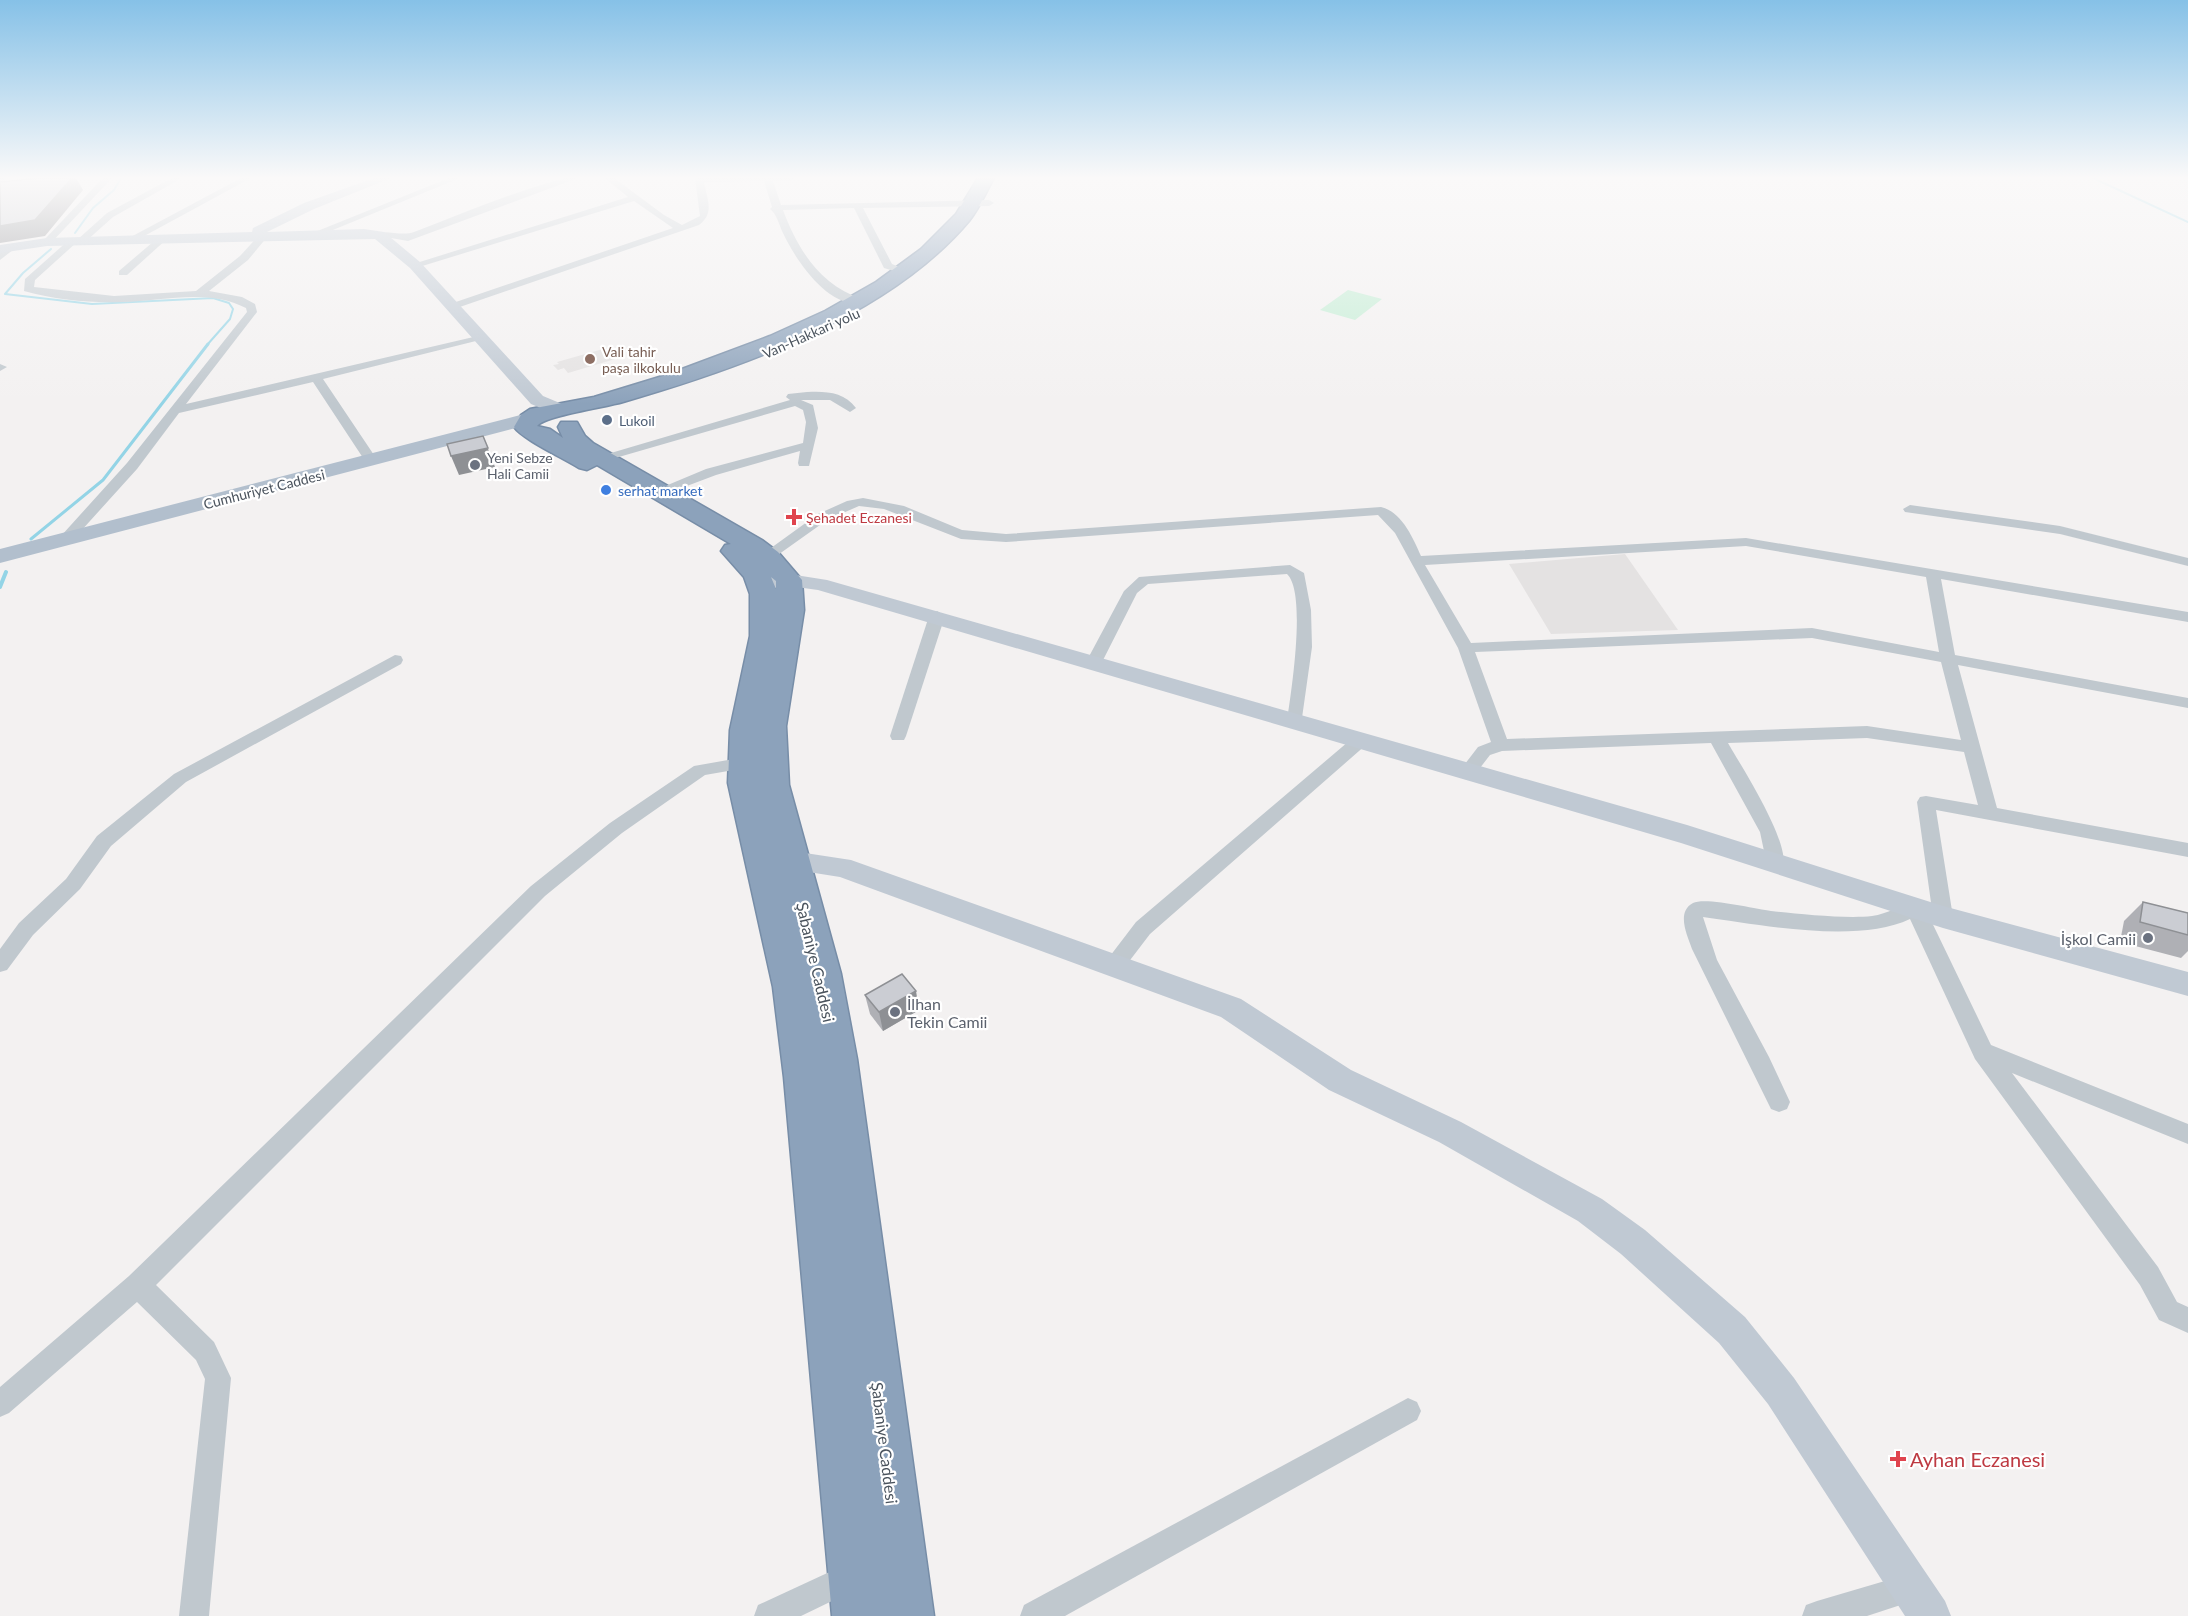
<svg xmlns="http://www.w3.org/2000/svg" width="2188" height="1616" font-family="Lato,sans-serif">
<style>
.education{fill:#e4e2e2}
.green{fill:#c3edd4}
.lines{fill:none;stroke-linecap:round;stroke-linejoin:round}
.stream-far2{stroke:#93d4e6;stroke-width:2}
.stream-far1{stroke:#93d4e6;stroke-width:3}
.stream{stroke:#93d4e6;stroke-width:4}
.highway-casing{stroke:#778da7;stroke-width:3}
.street{fill:#c0c8ce;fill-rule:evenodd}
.secondary{fill:#c0c9d3;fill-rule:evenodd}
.primary{fill:#b2bfcd;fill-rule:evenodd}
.highway{fill:#8ca2bb;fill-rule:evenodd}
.wall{fill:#afb0b5}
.shaded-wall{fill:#8e9094}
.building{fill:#cbcdd3;stroke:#8e9094;stroke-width:1.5}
.education-dot{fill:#8d6e63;stroke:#fff;stroke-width:2}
.service-dot{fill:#5c6f8a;stroke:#fff;stroke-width:2}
.worship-dot{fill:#6b7280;stroke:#fff;stroke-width:2}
.shop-dot{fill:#3f7fe0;stroke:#fff;stroke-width:2}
.health-dot{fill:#e0444e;stroke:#fff;stroke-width:2}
.labels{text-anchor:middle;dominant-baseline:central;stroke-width:4.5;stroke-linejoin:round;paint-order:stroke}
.far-street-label{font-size:14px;fill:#4a535d;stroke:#fff}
.far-education-label{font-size:14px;fill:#785e54;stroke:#fff;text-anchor:start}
.far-service-label{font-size:14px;fill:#4e5e75;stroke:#fff;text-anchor:start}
.far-worship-label{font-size:14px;fill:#5b616d;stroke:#fff;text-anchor:start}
.far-shop-label{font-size:14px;fill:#366cbe;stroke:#fff;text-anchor:start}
.far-health-label{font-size:14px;fill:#be3a42;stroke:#fff;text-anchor:start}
.worship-label{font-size:16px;fill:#5b616d;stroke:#fff;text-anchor:end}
.street-label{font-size:16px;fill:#4a535d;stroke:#fff}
.near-health-label{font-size:20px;fill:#be3a42;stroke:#fff;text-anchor:start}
</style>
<rect width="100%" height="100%" fill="#f3f1f1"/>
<g class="education">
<polygon points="610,347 622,357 568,373 564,368 558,370 553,365 559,364 557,362"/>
<polygon points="1625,554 1678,630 1551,634 1509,564"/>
</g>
<polygon class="green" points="1348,290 1382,299 1355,320 1320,310"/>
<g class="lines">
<g class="stream-far2">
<polyline points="2093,178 2188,222"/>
<polyline points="75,233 93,208 114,190 121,178"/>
<polyline points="51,249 23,273 5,294 92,304 213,298 229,303 233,309 230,319 207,345"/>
</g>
<polyline class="stream-far1" points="31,539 103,480 208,344"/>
<polyline class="stream" points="0,587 6,572"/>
<defs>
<path id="highway" d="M978,178H994C986,192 979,209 969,221C888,317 740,368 623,402C606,407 544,416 537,426L550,429L563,438L558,427L561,422H577L585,436L593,443L762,540L778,552L802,580L804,610L786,726L789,785L841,974L857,1059L934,1616H832L784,1077L773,987L728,783L730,730L750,636V594L744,577L721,551L725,545L731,544L597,465L587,470L579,468C563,458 522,439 514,427L521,415L530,409L594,397L666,375L770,336L825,311L876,282L921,249L956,214ZM771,577L776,581V589Z"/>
</defs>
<use href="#highway" class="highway-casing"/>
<g class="street">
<polygon points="0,178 6,178 0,183"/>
<polygon points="103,178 112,178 50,244 44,244 44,240"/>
<path d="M172,178H182L113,217L84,243L77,242L35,280L34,287L114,296L196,291L240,256L262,232H268V236L248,260L209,291L242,297L255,304L257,312L186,404L482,335L488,338L323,379L378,461L377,464H367L313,382L179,413L137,469L71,542H61V536L127,463L247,312L246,308C208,288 163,301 122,302C89,303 56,300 24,291L25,279L70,239L77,240L107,213Z"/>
<polygon points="241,178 251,178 135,241 127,239"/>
<polygon points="449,178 460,178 323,234 315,232"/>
<path d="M565,178H578L408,241L374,235C383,228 401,237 414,232C464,213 513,192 565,178Z"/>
<path d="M605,178H614L664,215L682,225L700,216L695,178H795L791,181H773L781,205L989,200L994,203L989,206L863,208L892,264L909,271L904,274L884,268L854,208L783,210C798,250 820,285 862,299V303C828,309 795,259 783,233C779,225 777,214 770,209L772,207L764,181L704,182C707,199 715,213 699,225L451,310L447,309V305L673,228L634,201L419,267L410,265L628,197Z"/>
<polygon points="160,236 168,238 127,275 119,275 119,271"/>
<polygon points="10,244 18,246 0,260 0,252"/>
<polygon points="0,364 7,367 0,371"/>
<path d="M807,392C826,391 844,392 856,408L850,412L830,400H801L813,405L818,428L809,466H799L798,463L800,451L716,475L663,495H653L651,492L706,469L803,443L806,422L803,410L795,406L605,461L600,462L594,458L790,400L786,397L788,394Z"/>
<path d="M863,498L904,506L962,530L1006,534L1381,507C1402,512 1413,538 1421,556L1746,538L2188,612V622L1941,579L1955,655L2188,698V708L1958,665L1997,808L2188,843V857L1936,810L1953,917L1950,922L1943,925L1936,922L1933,917L1917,802L1920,797L1926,796L1978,805L1964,752L1867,738L1728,743C1741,766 1794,847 1782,870H1768L1760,832L1711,743L1502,751L1490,755L1473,777H1461L1458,773L1478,747L1491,742L1458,648L1395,533L1378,515L1006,542L961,539L884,509L859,506L827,520L761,567L756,568L749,564L818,514L847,501ZM1746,546L1926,577L1939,652L1812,628L1471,643L1425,565ZM1812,638L1941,662L1961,740L1867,726L1507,739L1475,652Z"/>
<polygon points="1910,505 2060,526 2188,558 2188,566 2060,534 1905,512 1903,509"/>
<path d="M1290,565L1304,573L1311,610L1312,647L1301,725H1289L1287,721C1291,693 1307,593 1287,574L1148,584L1137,593L1099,668H1087L1085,664L1124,591L1139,577Z"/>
<polygon points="937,611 945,616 906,736 904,740 892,740 890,736 929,616"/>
<polygon points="395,655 401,656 403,660 401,664 186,782 111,846 80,889 33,935 7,970 0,972 0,949 19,923 66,879 97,836 174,774"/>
<polygon points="1361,734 1367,736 1370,740 1367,744 1150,934 1121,972 1114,974 1107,972 1104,966 1107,960 1136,922 1355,736"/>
<polygon points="745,757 751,759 754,763 751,767 705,775 622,833 545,896 156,1285 214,1342 231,1378 209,1616 179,1616 205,1379 196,1360 137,1302 9,1413 0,1417 0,1387 129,1276 531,886 610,823 694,766"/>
<path d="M1915,900L1922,903L1925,908L1991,1045L2188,1124V1144L2012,1073L2158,1267L2177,1302L2188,1307V1333L2159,1320L2140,1285L1975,1059L1910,919C1858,944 1761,925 1703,917L1717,960L1769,1057L1790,1102L1787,1109L1779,1112L1771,1109L1692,949C1687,935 1676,912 1693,903C1706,897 1755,909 1771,911C1796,914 1848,919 1872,916C1888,914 1900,905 1915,900Z"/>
<polygon points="1408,1398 1417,1402 1421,1411 1417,1420 1065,1616 1020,1616 1024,1605"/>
<polygon points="851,1562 861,1567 866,1577 861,1587 801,1616 754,1616 758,1605"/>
<polygon points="1912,1573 1922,1578 1927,1588 1922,1598 1867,1616 1802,1616 1806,1605 1817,1601"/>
</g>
<g class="secondary">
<polygon points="374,178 391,178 314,209 267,232 364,229 384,232 420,262 543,396 567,406 570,410 567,414 555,414 531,404 410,268 375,239 47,246 0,253 0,245 47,238 252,232 253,228 304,203"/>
<polygon points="789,574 827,580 1687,825 1943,906 2188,972 2188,996 1943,928 1681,843 818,590 789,586 761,590 754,588 751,584 754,580"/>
<polygon points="792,851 851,860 1241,999 1351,1070 1461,1122 1602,1199 1645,1230 1745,1317 1794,1378 1945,1601 1951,1616 1905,1616 1768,1404 1719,1343 1621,1254 1578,1221 1439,1142 1329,1090 1221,1017 840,877 783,868 779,861 783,854"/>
</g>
<polygon class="primary" points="528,413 538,419 535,423 0,563 0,549"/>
<use href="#highway" class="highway"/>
</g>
<g class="wall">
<polygon points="2143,902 2188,913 2188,951 2181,958 2120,942 2124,921"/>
<polygon points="865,995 919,1010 883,1031 870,1014"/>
</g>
<g class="shaded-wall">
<polygon points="72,178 76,178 83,190 45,236 0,243 0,226"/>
<polygon points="483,436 495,467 459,475 451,456"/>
<polygon points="916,991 919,1010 883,1031 879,1012"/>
</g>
<g class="building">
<polygon points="41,178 72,178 35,220 0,226 0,182"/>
<polygon points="483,436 488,448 451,456 447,444"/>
<polygon points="2143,902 2188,913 2188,935 2140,922"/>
<polygon points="902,974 916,991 879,1012 865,995"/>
</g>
<linearGradient id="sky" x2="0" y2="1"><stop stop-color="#86c1e7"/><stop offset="0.44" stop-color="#faf9f9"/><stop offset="1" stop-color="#faf9f9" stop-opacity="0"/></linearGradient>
<rect width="2188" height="404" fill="url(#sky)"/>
<circle class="education-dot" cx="590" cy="359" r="6"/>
<circle class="service-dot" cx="607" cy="420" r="6"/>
<g class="worship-dot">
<circle cx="475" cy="465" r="6"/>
<circle cx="2148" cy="938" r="6"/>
<circle cx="895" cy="1012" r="6"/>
</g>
<circle class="shop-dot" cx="606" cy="490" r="6"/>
<g class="health-dot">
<path d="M791 508h6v6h6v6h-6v6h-6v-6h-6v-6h6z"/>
<path d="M1895 1450h6v6h6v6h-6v6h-6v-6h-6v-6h6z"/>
</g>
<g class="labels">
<g class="far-street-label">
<text transform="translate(811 333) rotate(-24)">Van-Hakkari yolu</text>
<text transform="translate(264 489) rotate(-14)">Cumhuriyet Caddesi</text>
</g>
<g class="far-education-label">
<text x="602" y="351">Vali tahir<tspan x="602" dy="16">paşa ilkokulu</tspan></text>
</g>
<g class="far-service-label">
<text x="619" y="420">Lukoil</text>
</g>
<g class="far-worship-label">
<text x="487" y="457">Yeni Sebze<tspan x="487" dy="16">Hali Camii</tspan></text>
</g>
<g class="far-shop-label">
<text x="618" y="490">serhat market</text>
</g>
<g class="far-health-label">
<text x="806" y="517">Şehadet Eczanesi</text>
</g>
<g class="worship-label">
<text x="2136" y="938">İşkol Camii</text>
<text x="907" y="1003" text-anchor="start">İlhan<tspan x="907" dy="18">Tekin Camii</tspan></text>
</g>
<g class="street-label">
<text transform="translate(816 962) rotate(77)">Şabaniye Caddesi</text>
<text transform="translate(885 1443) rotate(83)">Şabaniye Caddesi</text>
</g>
<g class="near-health-label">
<text x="1910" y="1459">Ayhan Eczanesi</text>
</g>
</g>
</svg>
